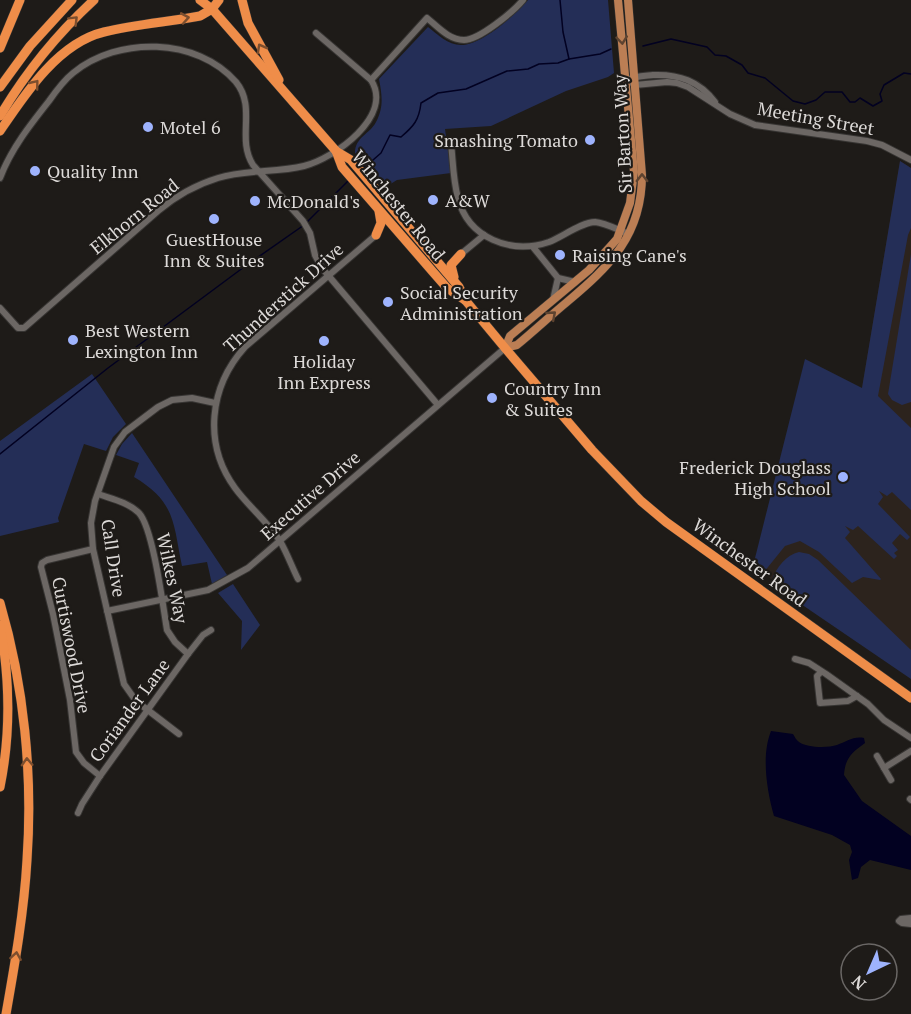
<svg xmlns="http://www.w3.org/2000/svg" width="911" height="1014" font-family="'PT Serif',serif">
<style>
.built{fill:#2c231d}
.green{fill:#242e57}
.water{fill:#020121}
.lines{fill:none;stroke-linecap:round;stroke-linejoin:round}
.stream{stroke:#020121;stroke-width:1.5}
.minor-casing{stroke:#373533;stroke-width:8}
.major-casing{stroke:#373533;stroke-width:9}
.highway-casing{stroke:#373533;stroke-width:10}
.minor{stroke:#6c6764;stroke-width:6}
.major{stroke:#bb7e54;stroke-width:8}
.highway{stroke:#ef8d49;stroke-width:9}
.oneway{stroke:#7c4e2e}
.oneway2{stroke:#5d4330}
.poi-dot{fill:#9eb3fd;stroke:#1e1b18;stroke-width:2}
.labels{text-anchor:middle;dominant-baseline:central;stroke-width:4.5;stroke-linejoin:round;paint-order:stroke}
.street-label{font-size:18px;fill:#dddad8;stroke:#1e1b18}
.poi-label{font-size:18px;fill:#dddad8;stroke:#1e1b18;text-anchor:start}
</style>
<rect width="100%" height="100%" fill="#1e1b18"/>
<polygon class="built" points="900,161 911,168 911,678 753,566 862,388"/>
<g class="green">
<path d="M528,0H608L614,73L608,77L566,91L491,126L445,129L451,173L397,180L384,188L355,153C355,137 370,134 376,122C384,107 382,95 379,79L428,27C437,34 448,45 461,45C482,45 515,15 528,0Z"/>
<polygon points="900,161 911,168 911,228 908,235 878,396 911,428 911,510 892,492 887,496 879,491 883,497 878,504 910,537 907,540 900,534 892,543 898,550 894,553 897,556 894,559 858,526 853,530 845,526 850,532 845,538 881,579 880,580 863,577 852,583 819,552 800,541 785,546 764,572 753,566 805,359 862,388"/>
<polygon points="911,254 911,402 902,405 892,400 888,394"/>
<polygon points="92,374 126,424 113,437 106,451 84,444 58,518 59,522 0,536 0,441"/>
<path d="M132,433L227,575L212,584L207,562L182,566C173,523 176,502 134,477L139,463L116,455L122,444Z"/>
<path d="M799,552L809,554L818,560L911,650V679L776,587L772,579C777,567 786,555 799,552Z"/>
<polygon points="233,584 260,625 241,650 242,621 218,593"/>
</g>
<path class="water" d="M771,731L793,734C795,737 796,740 799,742C807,748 828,748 837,745C846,742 853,736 864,738L865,743C851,753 845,759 844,775L862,801L911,836V870L870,860L861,867L858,878L852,880L849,860L852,852L850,845L832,835L774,816C767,791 761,756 771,731Z"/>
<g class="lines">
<g class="stream">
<polyline points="643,46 671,39 707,47 715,55 726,56 742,65 748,73 765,78 793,101 805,104 816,100 825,92 842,92 850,102 855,102 860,98 873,106 882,101 880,94 884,85 904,73 911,74"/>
<polyline points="569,59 600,54 611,49"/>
<path d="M365,167L381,153L390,135L401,137C414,126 419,120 421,103L438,93L466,89L507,71L528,69L539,64L558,63L569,59L563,32L560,0"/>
<polyline points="307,222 348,181"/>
<polyline points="0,454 108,368 244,267 304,225"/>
</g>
<defs>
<g id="minor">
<path d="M371,80L427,18C438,27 449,40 464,40C479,40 513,12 523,0"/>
<path d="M626,80C635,76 643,76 653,75C679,74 699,81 715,102"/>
<polyline points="632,83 635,85 667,82 677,83 688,87 730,114 755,125 867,141 882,145 911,160"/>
<path d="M451,143C453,161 453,180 458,198C468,238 511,255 549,242C562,237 582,222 595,222C606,223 618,230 629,234"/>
<path d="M0,178C11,149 30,125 49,101C56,91 63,81 73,73C118,36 197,37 236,82C257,108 236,138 253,165L303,221L310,233L315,255L322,268L438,405"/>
<polyline points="533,247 558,278 575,282"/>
<polyline points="461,254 484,235"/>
<polyline points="553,300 558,278"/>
<path d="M0,308L18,328H24L158,211C176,196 195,185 218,178C246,169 276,173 304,166C335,158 394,116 371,80L316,33"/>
<path d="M98,494C112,499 128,502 139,513C153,528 163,606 167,630L175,642L188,654"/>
<polyline points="93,549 47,560 42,563 41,567 53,614 70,700 76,752 84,763 100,776"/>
<path d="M298,579C292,567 287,553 280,541C268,522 248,506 235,488C203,444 209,387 245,347L376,235"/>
<polyline points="107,611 208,590 248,568 505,348"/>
<polyline points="795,659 809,663 826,674 868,704 884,720 911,738"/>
<polyline points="821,672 817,676 820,703 848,701 857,696"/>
<polyline points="179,734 136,701 124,684 93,549 91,523 95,501 114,447 125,432 158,407 172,400 192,398 215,403"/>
<polyline points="877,756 891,780"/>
<polyline points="884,768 911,751"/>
<polyline points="910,799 911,800"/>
<polyline points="78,813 82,804 100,776 188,654 203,635 211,630"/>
<polyline points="911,918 901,919 899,921 902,923 911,924"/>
</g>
<g id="major">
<path d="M505,348L517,345C534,331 550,316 567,302C610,266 642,235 642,175L628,0"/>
<polyline points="505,348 510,336 589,270 617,239 630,203 634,172 618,0"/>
</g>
<g id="highway">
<polyline points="200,0 212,9 336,151 342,167 433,272 447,288 465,300"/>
<polyline points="242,0 248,23 279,80"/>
<polyline points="0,48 20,0"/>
<polyline points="0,87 30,46 72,0"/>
<path d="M0,116C26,72 57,34 94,0"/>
<path d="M0,131C25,94 58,43 104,32C136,24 168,22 200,16L212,9L219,0"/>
<polyline points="336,151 351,160 459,287 466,301 505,348 592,450 641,501 666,522 911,698"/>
<polyline points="376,235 381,223 379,211"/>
<polyline points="454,277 451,265 461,254"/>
<path d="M0,603C24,685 33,775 27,860C24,912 15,963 6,1014"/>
<path d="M0,625C10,679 11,733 0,787"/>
</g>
</defs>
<use href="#minor" class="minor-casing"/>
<use href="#major" class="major-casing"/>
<use href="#highway" class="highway-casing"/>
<use href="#minor" class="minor"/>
<use href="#major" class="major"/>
<use href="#highway" class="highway"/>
</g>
<defs><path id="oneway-chevron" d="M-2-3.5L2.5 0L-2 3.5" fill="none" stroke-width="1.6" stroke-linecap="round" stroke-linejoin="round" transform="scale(1.5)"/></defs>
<g class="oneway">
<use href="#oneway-chevron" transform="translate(185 18) rotate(-10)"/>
<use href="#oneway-chevron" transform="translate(74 20) rotate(-45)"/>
<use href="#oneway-chevron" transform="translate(261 48) rotate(-119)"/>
<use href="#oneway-chevron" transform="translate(35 84) rotate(-51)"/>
<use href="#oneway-chevron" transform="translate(27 762) rotate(-92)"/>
<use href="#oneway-chevron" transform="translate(16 956) rotate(-81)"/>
</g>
<g class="oneway2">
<use href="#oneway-chevron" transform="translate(622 40) rotate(84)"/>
<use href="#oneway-chevron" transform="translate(642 178) rotate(-90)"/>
<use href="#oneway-chevron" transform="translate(552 315) rotate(-41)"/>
</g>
<g class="poi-dot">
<circle cx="148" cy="127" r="6"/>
<circle cx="590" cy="140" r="6"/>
<circle cx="35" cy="171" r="6"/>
<circle cx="433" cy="200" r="6"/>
<circle cx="255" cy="201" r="6"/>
<circle cx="214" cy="219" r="6"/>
<circle cx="560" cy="255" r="6"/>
<circle cx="388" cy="302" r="6"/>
<circle cx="73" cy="340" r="6"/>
<circle cx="324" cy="341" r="6"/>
<circle cx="492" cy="398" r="6"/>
<circle cx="843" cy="477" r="6"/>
</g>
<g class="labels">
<g class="street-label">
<text transform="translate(816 118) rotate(10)">Meeting Street</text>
<text transform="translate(622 134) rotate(-93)">Sir Barton Way</text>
<text transform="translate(399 205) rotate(51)">Winchester Road</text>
<text transform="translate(134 216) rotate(-39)">Elkhorn Road</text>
<text transform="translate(283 297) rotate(-42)">Thunderstick Drive</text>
<text transform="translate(310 495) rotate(-41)">Executive Drive</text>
<text transform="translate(114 558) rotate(81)">Call Drive</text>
<text transform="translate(750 562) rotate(36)">Winchester Road</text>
<text transform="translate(173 578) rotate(78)">Wilkes Way</text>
<text transform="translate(72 645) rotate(79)">Curtiswood Drive</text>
<text transform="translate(129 710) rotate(-54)">Coriander Lane</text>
</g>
<g class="poi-label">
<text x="160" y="127">Motel 6</text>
<text x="578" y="140" text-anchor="end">Smashing Tomato</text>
<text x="47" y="171">Quality Inn</text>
<text x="445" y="200">A&amp;W</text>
<text x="267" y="201">McDonald's</text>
<text x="214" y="239" text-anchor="middle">GuestHouse<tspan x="214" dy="21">Inn &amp; Suites</tspan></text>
<text x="572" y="255">Raising Cane's</text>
<text x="400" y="292">Social Security<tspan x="400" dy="21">Administration</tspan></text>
<text x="85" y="330">Best Western<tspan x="85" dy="21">Lexington Inn</tspan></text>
<text x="324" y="361" text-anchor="middle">Holiday<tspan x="324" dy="21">Inn Express</tspan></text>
<text x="504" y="388">Country Inn<tspan x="504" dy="21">&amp; Suites</tspan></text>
<text x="831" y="467" text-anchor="end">Frederick Douglass<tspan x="831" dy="21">High School</tspan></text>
</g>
</g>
<g transform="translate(869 972) rotate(224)"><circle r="28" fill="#1e1b18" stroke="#6a6765" stroke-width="1.5"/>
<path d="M0-4.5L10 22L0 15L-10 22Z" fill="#9eb3fd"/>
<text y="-9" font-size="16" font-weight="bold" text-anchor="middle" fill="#dddad8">N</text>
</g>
</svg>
